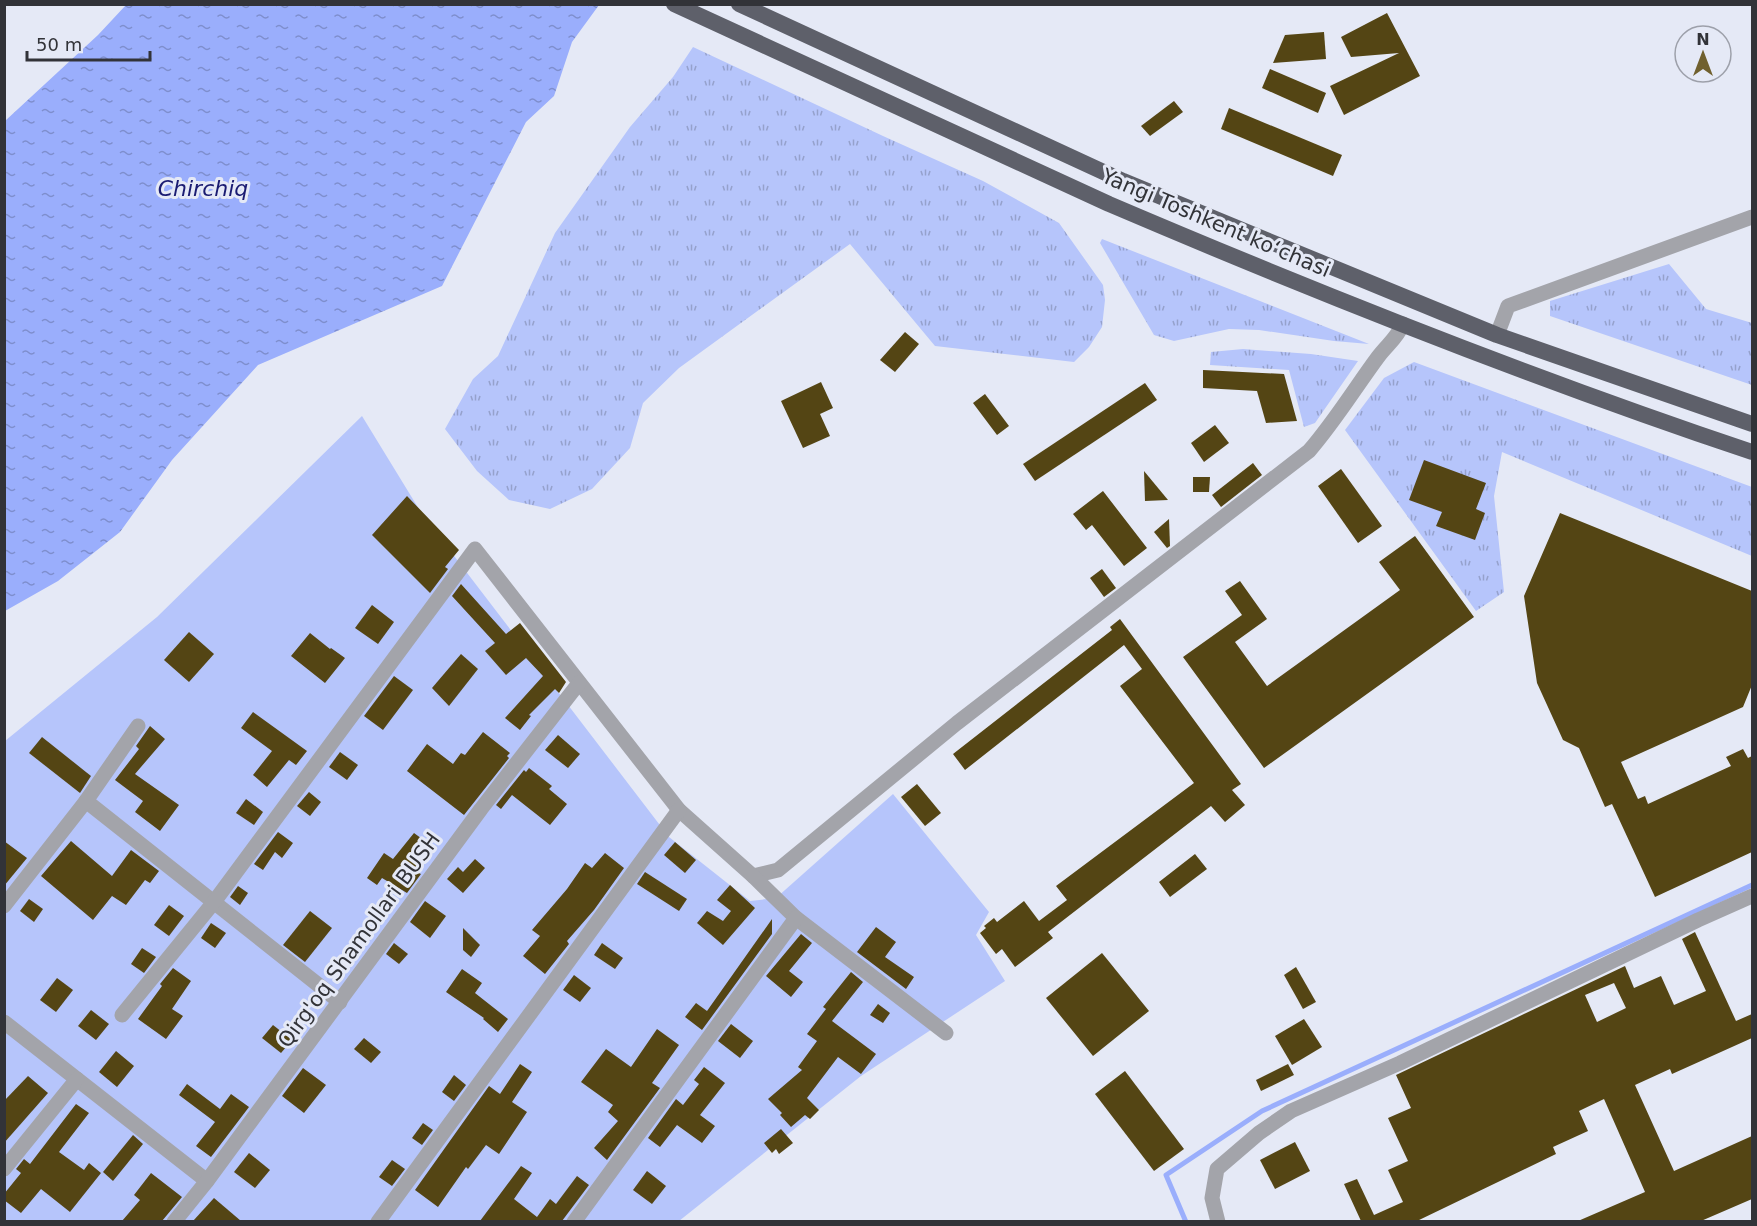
<svg xmlns="http://www.w3.org/2000/svg" width="1757" height="1226" font-family="'DejaVu Sans',sans-serif">
<style>
.grass{fill:url(#grass-tufts)}
.garden{fill:#b6c5fb}
.water{fill:url(#water-ripples)}
.lines{fill:none;stroke-linecap:round;stroke-linejoin:round}
.stream{stroke:#9aaefc;stroke-width:5}
.building{fill:#544514;fill-rule:evenodd}
.minor{stroke:#a3a4aa;stroke-width:15}
.trunk{stroke:#5e606a;stroke-width:16}
.labels{text-anchor:middle;dominant-baseline:central;stroke-width:6;stroke-linejoin:round;paint-order:stroke}
.street-label{font-size:21px;fill:#323338;stroke:#e5e9f6}
.water-label{font-size:22px;font-style:italic;fill:#1a1b72;stroke:#e5e9f6}
</style>
<defs>
<pattern id="grass-tufts" width="24" height="20" patternUnits="userSpaceOnUse" patternTransform="scale(1.5)"><rect width="24" height="20" fill="#b6c5fb"/><path d="M3 7l-1-3M5 7V3M7 7l1-3M15 17l-1-3M17 17v-4M19 17l1-3" fill="none" stroke="#95a1cc"/></pattern>
<pattern id="water-ripples" width="26" height="14" patternUnits="userSpaceOnUse" patternTransform="scale(1.5)"><rect width="26" height="14" fill="#9aaefc"/><path d="M2 4q2-2 4 0t4 0M15 11q2-2 4 0t4 0" fill="none" stroke="#7e8ecd"/></pattern>
</defs>
<rect width="100%" height="100%" fill="#e5e9f6"/>
<g class="grass">
<polygon points="693,47 883,136 983,181 1059,223 1103,285 1105,300 1102,327 1089,347 1074,362 935,346 850,244 679,368 643,403 630,448 592,489 550,509 509,500 477,471 445,429 473,379 498,356 555,233 630,127 673,77"/>
<polygon points="1102,239 1369,344 1334,341 1259,330 1229,329 1174,341 1154,335 1100,243"/>
<polygon points="1669,264 1706,309 1752,323 1752,385 1550,316 1550,301"/>
<polygon points="1243,349 1311,354 1358,361 1315,423 1304,427 1289,370 1210,365 1211,352"/>
<polygon points="1414,362 1752,487 1752,556 1502,452 1494,496 1504,592 1476,611 1345,430 1384,378"/>
</g>
<polygon class="garden" points="362,416 422,514 669,837 750,901 776,898 893,794 989,912 976,935 1005,981 861,1076 679,1221 5,1222 5,741 157,617"/>
<polygon class="water" points="126,5 599,5 572,42 554,96 526,122 442,286 258,365 172,460 120,532 58,581 5,611 5,121 98,35"/>
<g class="lines">
<polyline class="stream" points="1186,1222 1166,1175 1262,1111 1752,885"/>
</g>
<g class="building">
<polygon points="1387,13 1420,76 1344,115 1330,86 1399,53 1351,57 1341,37"/>
<polygon points="1324,32 1326,59 1273,63 1285,35"/>
<polygon points="1270,69 1326,93 1318,113 1262,88"/>
<polygon points="1174,101 1183,112 1150,136 1141,126"/>
<polygon points="1229,108 1342,155 1333,176 1221,129"/>
<polygon points="905,332 919,344 895,372 880,360"/>
<polygon points="1203,370 1284,374 1297,421 1266,423 1257,391 1203,388"/>
<polygon points="821,382 833,408 820,414 830,436 803,448 781,401"/>
<polygon points="1145,383 1157,400 1035,481 1023,464"/>
<polygon points="985,394 1009,426 997,435 973,403"/>
<polygon points="1215,425 1229,443 1204,462 1191,443"/>
<polygon points="1424,460 1486,483 1476,509 1485,513 1475,540 1436,526 1442,512 1409,500"/>
<polygon points="1253,463 1262,475 1221,507 1212,495"/>
<polygon points="1341,469 1382,526 1358,543 1318,486"/>
<polygon points="1144,471 1168,500 1145,501"/>
<polygon points="1193,477 1210,477 1209,492 1193,492"/>
<polygon points="1103,491 1147,548 1124,566 1092,525 1086,530 1073,514"/>
<polygon points="407,496 459,550 445,567 448,569 430,593 372,535"/>
<polygon points="1560,513 1752,591 1752,685 1743,707 1621,762 1638,799 1645,796 1648,804 1731,766 1726,757 1743,749 1748,758 1752,756 1752,852 1655,897 1612,804 1605,807 1579,748 1563,740 1537,683 1524,596"/>
<polygon points="1169,519 1170,546 1167,548 1154,532"/>
<polygon points="1415,536 1474,617 1264,768 1183,657 1242,615 1225,591 1240,581 1267,619 1235,642 1267,686 1400,590 1379,562"/>
<polygon points="1102,569 1116,588 1104,597 1090,578"/>
<polygon points="461,584 506,634 520,623 566,682 559,693 555,689 529,715 531,716 520,730 505,718 543,676 526,658 506,675 485,651 495,643 452,596"/>
<polygon points="372,605 394,622 378,644 355,628"/>
<polygon points="1120,619 1241,784 1232,790 1245,805 1225,822 1211,806 1048,932 1053,938 1015,967 1002,949 996,954 980,933 986,928 984,926 994,918 997,922 1024,901 1039,921 1067,900 1056,886 1194,783 1120,686 1142,669 1124,645 965,770 953,754 1112,630 1110,627"/>
<polygon points="189,632 214,654 189,682 164,660"/>
<polygon points="310,633 330,649 331,648 345,658 325,683 291,656"/>
<polygon points="461,654 478,669 449,706 432,688"/>
<polygon points="394,676 413,690 383,730 364,716"/>
<polygon points="253,712 307,751 296,765 289,760 267,787 253,775 272,751 241,728"/>
<polygon points="150,726 165,739 135,774 179,805 160,831 135,812 143,801 115,780 139,749 136,746"/>
<polygon points="483,732 510,753 507,756 509,758 464,815 407,771 427,744 453,764 461,753 465,755"/>
<polygon points="558,735 580,754 568,768 545,750"/>
<polygon points="42,737 91,776 80,793 29,753"/>
<polygon points="340,752 358,765 347,780 329,767"/>
<polygon points="529,768 552,786 549,789 567,804 550,825 512,795 501,809 496,805 524,770 526,772"/>
<polygon points="917,784 941,813 925,826 901,797"/>
<polygon points="309,792 321,802 310,816 297,806"/>
<polygon points="246,799 263,812 254,825 236,813"/>
<polygon points="278,832 293,843 282,858 275,852 263,870 254,864"/>
<polygon points="414,833 433,847 415,871 421,874 407,893 382,878 377,885 367,878 384,853 393,859"/>
<polygon points="4,841 27,858 4,886"/>
<polygon points="71,841 112,876 131,850 159,871 150,883 145,880 126,905 112,896 93,920 41,876"/>
<polygon points="675,842 696,860 685,873 664,855"/>
<polygon points="605,853 624,868 594,910 567,941 569,944 545,974 523,956 540,936 532,930 567,889 585,863 592,868"/>
<polygon points="1195,854 1207,869 1170,897 1159,882"/>
<polygon points="475,859 485,868 463,893 447,879 458,867 463,872"/>
<polygon points="645,872 687,899 679,911 637,884"/>
<polygon points="730,885 755,908 723,945 697,923 707,911 723,921 731,911 717,900"/>
<polygon points="238,886 248,893 240,905 230,897"/>
<polygon points="29,899 43,909 34,922 20,911"/>
<polygon points="425,901 446,916 430,938 410,922"/>
<polygon points="169,905 184,916 169,936 154,925"/>
<polygon points="310,911 332,928 305,962 283,945"/>
<polygon points="772,919 772,934 702,1030 685,1017 696,1003 707,1011"/>
<polygon points="211,923 226,933 215,948 201,938"/>
<polygon points="876,927 896,942 885,957 914,977 906,989 857,952"/>
<polygon points="463,928 480,945 471,957 463,950"/>
<path d="M1695,932L1736,1021L1752,1014V1038L1672,1074L1670,1069L1635,1085L1674,1171L1752,1136V1199L1701,1221H1578L1645,1192L1604,1099L1579,1111L1588,1131L1553,1147L1556,1154L1417,1221H1361L1344,1184L1357,1179L1374,1215L1403,1202L1388,1170L1408,1161L1388,1118L1411,1108L1396,1075L1625,966L1634,988L1661,976L1674,1005L1706,991L1682,939ZM1614,983L1626,1008L1597,1022L1585,995Z"/>
<polygon points="801,934 812,943 789,971 803,982 791,997 766,976"/>
<polygon points="394,943 408,954 399,964 386,954"/>
<polygon points="602,943 623,958 615,969 594,955"/>
<polygon points="142,948 156,957 144,973 131,964"/>
<polygon points="1102,953 1149,1011 1093,1056 1046,998"/>
<polygon points="1296,967 1316,1002 1303,1009 1284,975"/>
<polygon points="173,968 191,981 172,1009 183,1016 166,1039 138,1019 162,986 160,984"/>
<polygon points="462,969 482,983 475,993 508,1019 498,1032 483,1019 484,1018 446,992"/>
<polygon points="851,972 863,982 832,1021 876,1054 861,1074 838,1057 807,1098 819,1110 810,1119 805,1115 791,1127 780,1115 782,1113 768,1099 802,1070 798,1067 817,1041 807,1034 826,1009 823,1007"/>
<polygon points="574,975 591,988 580,1002 563,990"/>
<polygon points="57,978 73,990 56,1012 40,1000"/>
<polygon points="878,1004 890,1013 883,1023 870,1015"/>
<polygon points="91,1010 109,1024 96,1040 78,1026"/>
<polygon points="1304,1019 1322,1047 1292,1065 1275,1036"/>
<polygon points="731,1024 753,1041 740,1058 718,1041"/>
<polygon points="273,1025 292,1040 281,1053 262,1038"/>
<polygon points="657,1029 679,1045 652,1083 660,1088 607,1160 594,1148 618,1121 608,1112 613,1105 581,1082 606,1049 631,1067"/>
<polygon points="364,1038 381,1052 371,1063 354,1049"/>
<polygon points="116,1051 134,1066 117,1087 99,1072"/>
<polygon points="520,1064 532,1072 512,1102 527,1112 499,1154 486,1145 468,1169 466,1167 438,1207 415,1190 489,1086 500,1094"/>
<polygon points="1288,1064 1294,1075 1261,1091 1256,1080"/>
<polygon points="704,1067 725,1083 700,1115 715,1126 702,1143 677,1125 660,1147 648,1138 676,1099 683,1105 699,1084 694,1080"/>
<polygon points="303,1068 326,1085 304,1113 282,1096"/>
<polygon points="1125,1071 1184,1149 1154,1171 1095,1094"/>
<polygon points="454,1075 466,1085 454,1101 442,1092"/>
<polygon points="28,1076 48,1093 4,1143 4,1101"/>
<polygon points="187,1084 220,1109 231,1094 249,1107 211,1157 196,1146 215,1122 179,1095"/>
<polygon points="76,1104 89,1113 59,1152 84,1170 89,1163 101,1173 70,1212 41,1189 21,1213 4,1200 4,1194 21,1173 16,1169 24,1159 30,1164"/>
<polygon points="423,1123 433,1130 422,1145 412,1138"/>
<polygon points="781,1129 793,1143 779,1154 776,1149 772,1153 764,1143"/>
<polygon points="133,1135 143,1144 113,1181 103,1172"/>
<polygon points="1295,1142 1310,1171 1275,1189 1260,1160"/>
<polygon points="249,1153 270,1170 255,1188 234,1172"/>
<polygon points="392,1160 405,1169 392,1186 379,1177"/>
<polygon points="521,1166 532,1173 514,1199 537,1217 550,1199 556,1204 577,1176 589,1185 562,1221 480,1221"/>
<polygon points="647,1171 666,1186 652,1204 633,1190"/>
<polygon points="151,1173 182,1197 162,1221 122,1221 140,1200 134,1195"/>
<polygon points="214,1198 241,1221 193,1221"/>
</g>
<g class="lines">
<g class="minor">
<polyline points="1497,335 1508,306 1752,217"/>
<polyline points="86,801 340,1002"/>
<path d="M753,876L778,870L957,723L1309,451C1335,421 1355,388 1378,357C1387,345 1397,338 1403,324"/>
<polyline points="4,906 86,801 138,726"/>
<polyline points="122,1015 214,902 475,549 679,810 753,876 796,918 946,1033"/>
<polyline points="4,1022 207,1181"/>
<polyline points="4,1169 77,1079"/>
<polyline points="174,1222 207,1181 481,809 579,683"/>
<polyline points="378,1222 679,810"/>
<polyline points="574,1222 796,918"/>
<polyline points="1218,1222 1212,1198 1217,1169 1259,1133 1291,1111 1400,1063 1698,920 1752,896"/>
</g>
<g class="trunk">
<path d="M674,4L1109,204C1320,294 1534,379 1752,452"/>
<polyline points="739,4 1123,181 1203,214 1497,335 1752,424"/>
</g>
</g>
<g class="labels">
<g class="street-label">
<text transform="translate(1216 223) rotate(23)">Yangi Toshkent ko‘chasi</text>
<text transform="translate(359 940) rotate(-54)">Qirg'oq Shamollari BUSH</text>
</g>
<g class="water-label">
<text x="203" y="188">Chirchiq</text>
</g>
</g>
<rect width="1757" height="1226" fill="none" stroke="#323338" stroke-width="12"/>
<g transform="translate(1703 54)"><circle r="28" fill="#e5e9f6" stroke="#9da0aa" stroke-width="1.5"/>
<path d="M0-4.5L10 22L0 15L-10 22Z" fill="#70602e"/>
<text y="-9" font-size="16" font-weight="bold" text-anchor="middle" fill="#323338">N</text>
</g>
<path d="M27 51v9h123v-9" fill="none" stroke="#323338" stroke-width="3"/>
<text x="36" y="51" font-size="18" fill="#323338" stroke="#e5e9f6" stroke-width="4.5" paint-order="stroke">50 m</text>
</svg>
